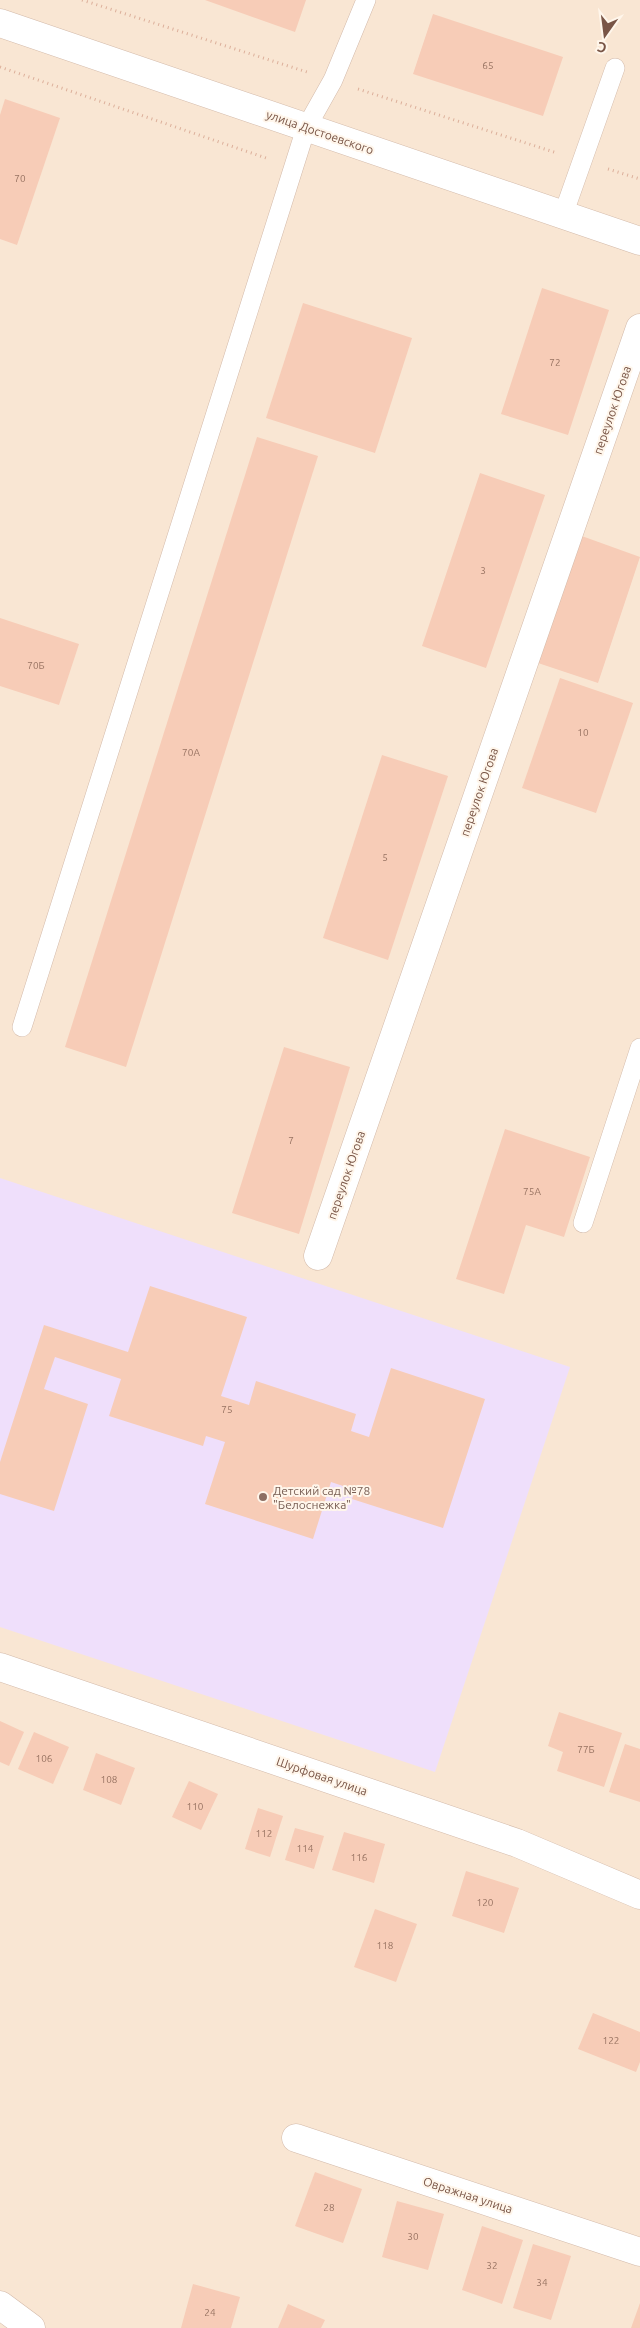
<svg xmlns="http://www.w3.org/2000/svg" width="640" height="2328" font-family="Ubuntu,sans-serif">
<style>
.residential{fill:#f9e6d3}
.education{fill:#efdffb}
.building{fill:#f7ccb7}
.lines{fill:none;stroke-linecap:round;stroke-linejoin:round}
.lane-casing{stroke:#d3baaa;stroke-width:20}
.street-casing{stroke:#d3baaa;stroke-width:29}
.path{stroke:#dcaf9a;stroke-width:3;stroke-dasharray:1 4;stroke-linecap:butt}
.lane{stroke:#fff;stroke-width:19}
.street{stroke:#fff;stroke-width:28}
.education-dot{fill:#8d6e63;stroke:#fff6eb;stroke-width:2}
.labels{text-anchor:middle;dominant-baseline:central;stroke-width:4;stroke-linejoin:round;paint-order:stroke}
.number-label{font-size:10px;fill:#987362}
.street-label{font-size:12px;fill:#795546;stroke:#fff6eb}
.education-label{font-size:12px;fill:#785e54;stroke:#fff6eb;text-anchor:start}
</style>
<rect width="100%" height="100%" fill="#fef2e3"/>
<rect class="residential" x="0" y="0" width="640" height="2328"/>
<polygon class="education" points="0,1178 570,1367 435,1772 0,1627"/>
<g class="building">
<polygon points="205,0 306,0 295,32"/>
<polygon points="433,14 563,57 543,116 413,74"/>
<polygon points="5,99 60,118 17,245 0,239 0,115"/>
<polygon points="542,288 609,310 568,435 501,414"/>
<polygon points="303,303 412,338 375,453 266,418"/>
<polygon points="257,437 318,456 126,1067 65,1047"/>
<polygon points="480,473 545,495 486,668 422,646"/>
<polygon points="579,535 640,557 598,683 535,662"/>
<polygon points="0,618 79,644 59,705 0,686"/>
<polygon points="560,678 633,703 596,813 522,788"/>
<polygon points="382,755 448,776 388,960 323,938"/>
<polygon points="284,1047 350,1067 299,1234 232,1213"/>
<polygon points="505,1129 590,1157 564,1237 526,1225 504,1294 456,1279"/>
<polygon points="150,1286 247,1317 221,1396 249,1405 256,1381 356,1414 351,1431 369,1437 391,1368 485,1399 443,1528 352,1499 355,1490 331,1482 313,1539 205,1504 225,1442 206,1436 203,1446 109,1416 121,1379 55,1357 44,1389 88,1404 54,1511 0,1494 0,1462 44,1325 128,1352"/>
<polygon points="559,1712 622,1733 604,1787 557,1771 563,1752 548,1746"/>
<polygon points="0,1721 24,1732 9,1766 0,1762"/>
<polygon points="34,1732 69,1747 53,1784 18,1769"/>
<polygon points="625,1744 640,1749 640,1802 609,1792"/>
<polygon points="96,1753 135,1768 121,1805 83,1790"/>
<polygon points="189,1781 218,1794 201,1830 172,1817"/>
<polygon points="258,1808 283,1816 270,1857 245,1849"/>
<polygon points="295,1828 324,1836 314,1869 285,1860"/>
<polygon points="344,1832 385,1844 374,1883 332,1870"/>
<polygon points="466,1871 519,1888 504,1933 452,1916"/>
<polygon points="375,1909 417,1924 396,1982 354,1967"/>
<polygon points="593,2013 640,2032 640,2062 636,2072 578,2049"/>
<polygon points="315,2172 362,2189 343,2243 295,2226"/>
<polygon points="397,2201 444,2214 428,2270 382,2257"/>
<polygon points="482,2226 523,2240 502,2304 462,2290"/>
<polygon points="533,2244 571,2256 551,2320 513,2308"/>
<polygon points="193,2284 240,2297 231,2328 181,2328"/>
<polygon points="640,2303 640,2328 631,2328"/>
<polygon points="288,2304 325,2320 321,2328 278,2328"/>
</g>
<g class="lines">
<defs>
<g id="lane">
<polyline points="563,215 615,68"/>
<polyline points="22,1027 306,128 333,80 366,0"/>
<polyline points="583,1223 640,1048"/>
</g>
<g id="street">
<polyline points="0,23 640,241"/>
<polyline points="318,1256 640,328"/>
<polyline points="0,1667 517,1843 640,1895"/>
<polyline points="296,2138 640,2252"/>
<polyline points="0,2305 31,2328"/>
</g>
</defs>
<use href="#lane" class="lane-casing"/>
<use href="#street" class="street-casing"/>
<g class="path">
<polyline points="82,0 307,72"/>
<polyline points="0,67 269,159"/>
<polyline points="358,89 557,153"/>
<polyline points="608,169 640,179"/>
</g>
<use href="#lane" class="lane"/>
<use href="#street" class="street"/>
</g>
<circle class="education-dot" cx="263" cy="1497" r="5"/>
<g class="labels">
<g class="number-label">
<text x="488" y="65">65</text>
<text x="20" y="178">70</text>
<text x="555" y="362">72</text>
<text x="483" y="570">3</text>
<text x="36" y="665">70Б</text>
<text x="583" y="732">10</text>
<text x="191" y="752">70А</text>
<text x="385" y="857">5</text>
<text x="291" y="1140">7</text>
<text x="532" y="1191">75А</text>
<text x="227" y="1409">75</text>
<text x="586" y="1749">77Б</text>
<text x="44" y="1758">106</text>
<text x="109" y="1779">108</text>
<text x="195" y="1806">110</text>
<text x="264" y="1833">112</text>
<text x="305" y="1848">114</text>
<text x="359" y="1857">116</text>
<text x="485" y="1902">120</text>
<text x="385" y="1945">118</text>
<text x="611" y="2040">122</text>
<text x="329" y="2207">28</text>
<text x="413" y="2236">30</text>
<text x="492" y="2265">32</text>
<text x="542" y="2282">34</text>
<text x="210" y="2312">24</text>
</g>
<g class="street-label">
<text transform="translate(320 132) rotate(19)">улица Достоевского</text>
<text transform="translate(612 410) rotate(-71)">переулок Югова</text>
<text transform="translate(479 792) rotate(-71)">переулок Югова</text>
<text transform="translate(346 1175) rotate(-71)">переулок Югова</text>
<text transform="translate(322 1776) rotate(19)">Шурфовая улица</text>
<text transform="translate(468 2195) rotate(18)">Овражная улица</text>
</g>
<g class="education-label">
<text x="273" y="1490">Детский сад №78<tspan x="273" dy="14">"Белоснежка"</tspan></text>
</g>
</g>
<g transform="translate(605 35) rotate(194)" stroke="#fff6eb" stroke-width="4" paint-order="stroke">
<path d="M0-4L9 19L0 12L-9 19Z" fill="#795546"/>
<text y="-8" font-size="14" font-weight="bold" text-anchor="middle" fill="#795546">С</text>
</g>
</svg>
